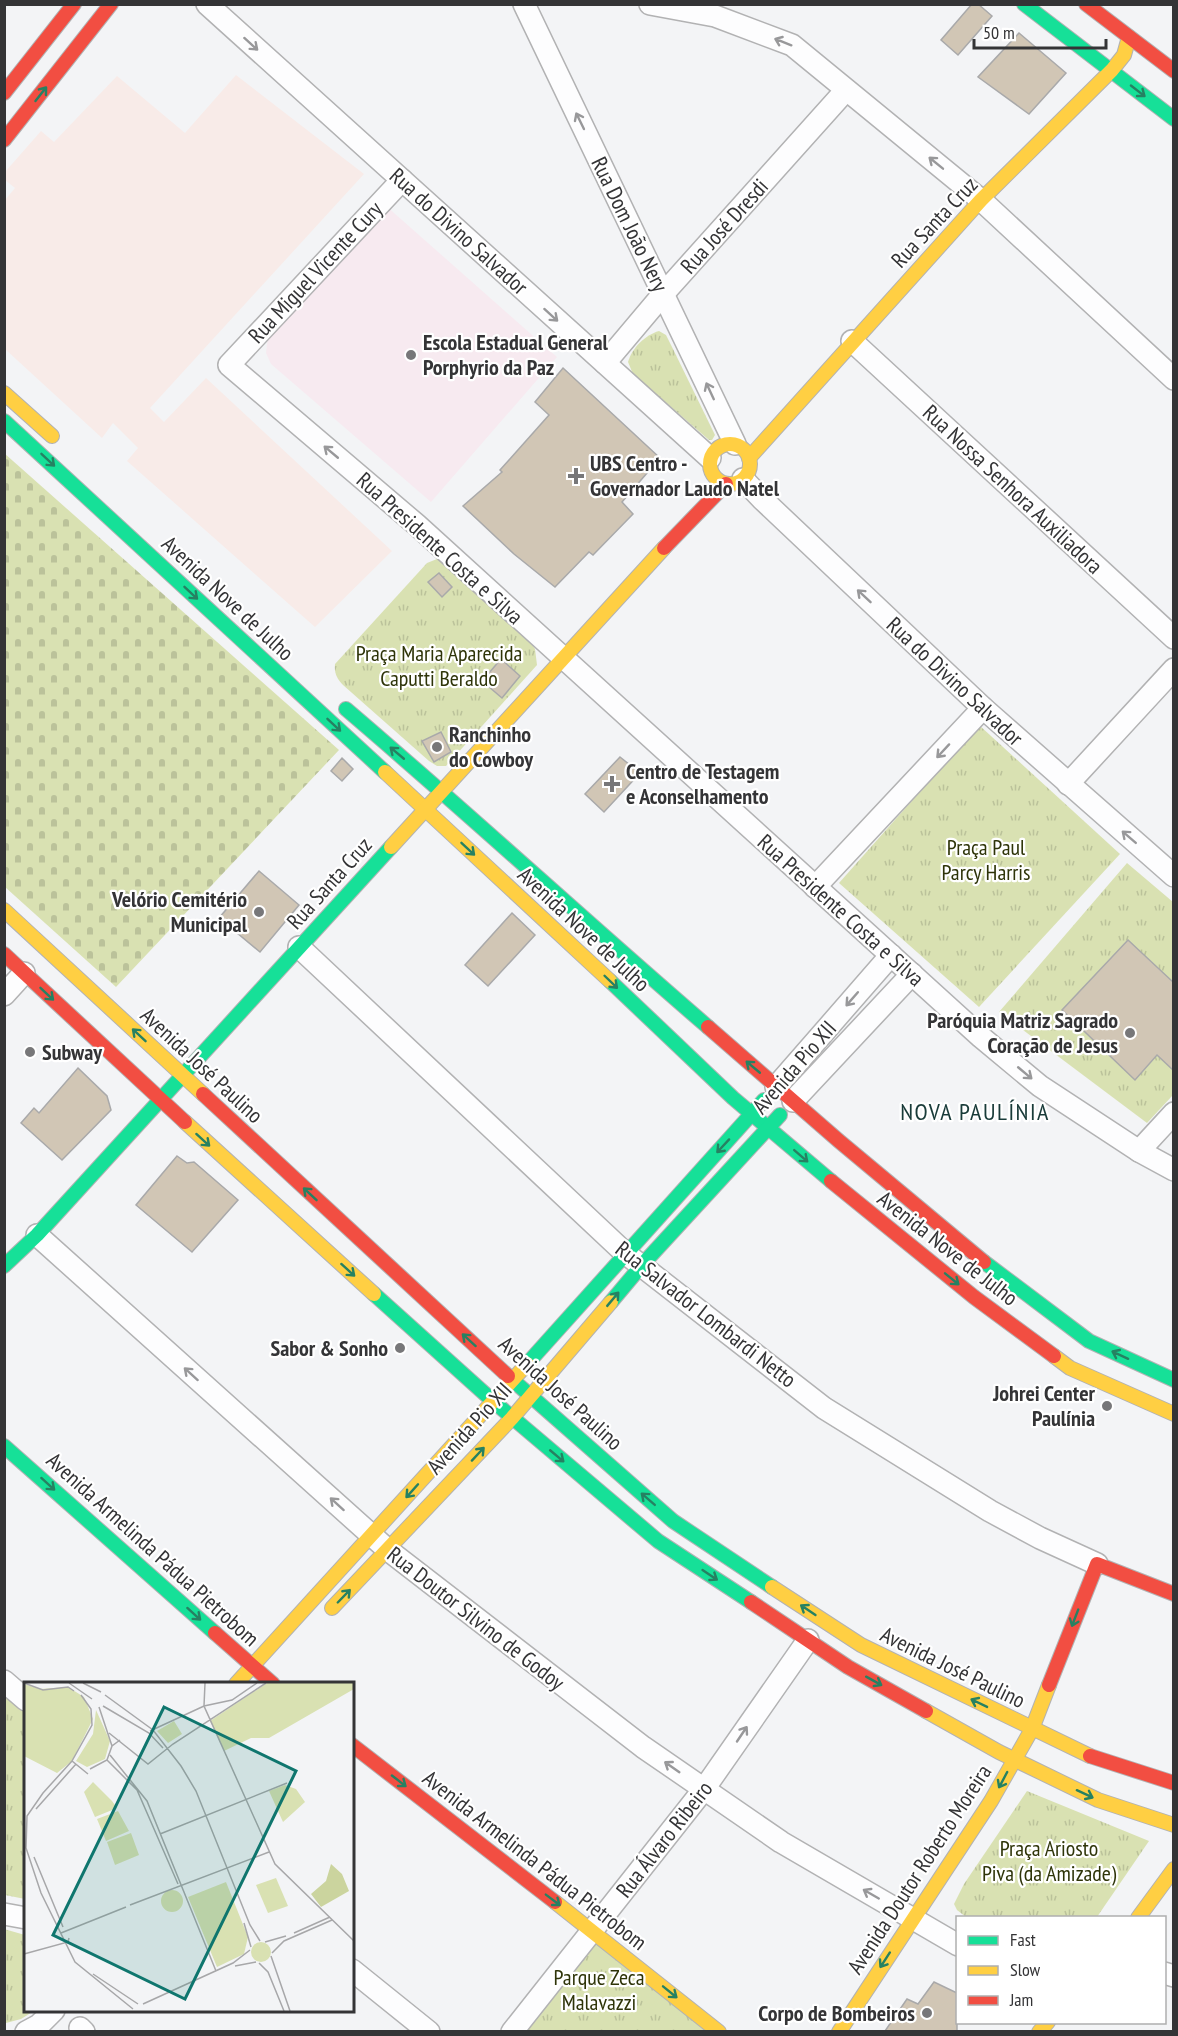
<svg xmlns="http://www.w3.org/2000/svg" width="1178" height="2036" font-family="'PT Sans Narrow',sans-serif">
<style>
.education{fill:#f7eaf0}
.medical{fill:#f8ebe8}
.cemetery{fill:url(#cemetery-stones)}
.park{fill:url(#park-tufts)}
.building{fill:#d1c6b5;stroke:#a9a9aa;stroke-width:1.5}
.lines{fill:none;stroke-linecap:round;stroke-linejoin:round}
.street-casing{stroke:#b2b2b3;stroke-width:24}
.fast-casing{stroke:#b2b2b3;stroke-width:16}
.slow-casing{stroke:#b2b2b3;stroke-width:16}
.jam-casing{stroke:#b2b2b3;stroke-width:16}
.street{stroke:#fdfdfe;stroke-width:21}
.fast{stroke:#16e098;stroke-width:14}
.slow{stroke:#ffcf43;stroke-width:14}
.jam{stroke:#f24e42;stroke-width:14}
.oneway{stroke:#98989a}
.oneway2{stroke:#268162}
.poi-dot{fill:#777779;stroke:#fff;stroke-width:2}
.labels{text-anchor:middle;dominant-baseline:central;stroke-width:4.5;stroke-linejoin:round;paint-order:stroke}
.street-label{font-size:22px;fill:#343436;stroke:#fff}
.poi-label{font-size:22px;font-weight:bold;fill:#343436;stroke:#fff;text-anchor:start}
.park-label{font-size:22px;fill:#2e3408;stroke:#fff}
.neighbourhood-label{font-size:24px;letter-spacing:1.5px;fill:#193b39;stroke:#fff}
.inset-road{fill:none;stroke:#a7a7a9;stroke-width:1.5}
.view{fill:#0f766e;fill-opacity:0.15;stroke:#0f766e;stroke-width:3}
.inset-edge{fill:none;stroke:#343436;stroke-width:3}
</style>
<defs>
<pattern id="cemetery-stones" width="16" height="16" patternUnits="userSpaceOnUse" patternTransform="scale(1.5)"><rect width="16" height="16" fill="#d9e1b2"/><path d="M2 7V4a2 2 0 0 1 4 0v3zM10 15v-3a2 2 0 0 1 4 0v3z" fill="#bbc29a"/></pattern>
<pattern id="park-tufts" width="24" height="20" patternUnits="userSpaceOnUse" patternTransform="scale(1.5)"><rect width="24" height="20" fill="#d9e1b2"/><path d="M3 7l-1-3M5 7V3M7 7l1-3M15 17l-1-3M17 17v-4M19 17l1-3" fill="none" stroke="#bbc29a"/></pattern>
</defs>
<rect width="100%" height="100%" fill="#f3f4f6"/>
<polygon class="education" points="385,205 557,357 431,502 271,364 266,353 268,337"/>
<polygon class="medical" points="236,75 364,174 150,408 164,422 206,378 392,551 315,627 127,461 138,448 113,423 102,438 5,349 5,200 15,188 5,180 5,172 41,131 54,142 117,76 185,133"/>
<polygon class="cemetery" points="4,453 339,750 116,987 5,887"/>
<g class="park">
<path d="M659,331L666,335L673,349L715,435L712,440H709L633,374L628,362C632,348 645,335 659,331Z"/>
<path d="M437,559L442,561L531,643L535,649L537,665L446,766H437L429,761L343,685C337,679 334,673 335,664L427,563Z"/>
<polygon points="979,725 1120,854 979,1007 839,883"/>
<polygon points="1127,863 1173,902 1173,1095 1147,1123 999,1012"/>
<polygon points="5,1689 25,1707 25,1899 5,1895"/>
<polygon points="1027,1791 1149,1841 1097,1917 966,1917 957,1910 954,1904 964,1884"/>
<polygon points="4,1929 25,1935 26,2010 34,2011 21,2019 6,2023"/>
<polygon points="592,1930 719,2032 511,2032"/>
</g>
<g class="building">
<polygon points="972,4 978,4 992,16 958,55 941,40"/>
<polygon points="1019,33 1066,73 1029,114 978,77"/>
<polygon points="563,368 660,458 622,502 633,514 593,555 589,552 555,587 514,554 463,506 502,472 500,470 549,415 535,402"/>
<polygon points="439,573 452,587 442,597 428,582"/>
<polygon points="501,659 520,676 502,698 482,681"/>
<polygon points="441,732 451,752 434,762 422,741"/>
<polygon points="620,757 640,773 604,812 585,794"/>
<polygon points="342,758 353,769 342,781 331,771"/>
<polygon points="259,871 299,905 260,952 219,918"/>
<polygon points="512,913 535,935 488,986 465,965"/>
<polygon points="1128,940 1173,982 1173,1070 1157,1055 1135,1080 1062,1010"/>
<polygon points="78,1068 107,1096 111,1110 62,1160 21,1123 34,1108 39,1113"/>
<polygon points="177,1156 187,1163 194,1162 238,1200 192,1252 136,1205"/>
<polygon points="934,1982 957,1993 957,2031 885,2031 907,1999 918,2004"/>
</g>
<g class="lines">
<defs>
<g id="street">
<polyline points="207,4 710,458"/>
<polyline points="524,4 735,444"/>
<polyline points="650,4 715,16 792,45 981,200 1174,379"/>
<polyline points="402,180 229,365 417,525 981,1037 1040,1086 1139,1151 1174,1170"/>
<polyline points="852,341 1174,638"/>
<polyline points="605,363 664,293 846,90"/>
<polyline points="743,479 762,499 983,708 1174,876"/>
<polyline points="1068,784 1174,669"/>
<polyline points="815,887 983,708"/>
<polyline points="299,947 625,1253 824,1408 990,1511 1040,1538 1097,1564"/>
<polyline points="4,995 24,973"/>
<polyline points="776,1087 891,955"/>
<polyline points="793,1101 912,974"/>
<polyline points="1139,1151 1174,1113"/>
<polyline points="37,1235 388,1550 643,1747 781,1842 958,1945"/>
<polyline points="4,1681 26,1700"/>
<polyline points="4,1914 26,1918"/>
<polyline points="352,1970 429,2032"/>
<polyline points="1164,1973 1174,1976"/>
<polyline points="80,2028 84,2032"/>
<polyline points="26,2032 39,2025 54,2010"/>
<polyline points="512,2032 704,1789 808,1640"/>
</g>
<g id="fast">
<polyline points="1024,4 1174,119"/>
<polyline points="4,421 385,772"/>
<path d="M346,709C468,813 586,922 708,1027"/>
<polyline points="610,981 733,1098 831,1181"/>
<polyline points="984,1262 1089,1341 1174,1380"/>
<polyline points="4,1266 37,1235 391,847"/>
<polyline points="374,1294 494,1402 658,1541 751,1602"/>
<polyline points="611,1302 642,1265 780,1115"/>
<polyline points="527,1364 764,1100"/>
<polyline points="508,1376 673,1521 772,1587"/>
<polyline points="4,1446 215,1633"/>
</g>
<g id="slow">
<polyline points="4,393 52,436"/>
<circle cx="730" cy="464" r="20"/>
<polyline points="749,458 981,200 1112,70 1124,55 1129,37"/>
<polyline points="385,772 610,981"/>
<polyline points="391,847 664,548"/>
<polyline points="4,910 203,1094"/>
<polyline points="185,1122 374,1294"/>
<polyline points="1054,1356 1070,1368 1174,1414"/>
<polyline points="772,1587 861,1645 1090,1756"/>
<polyline points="332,1608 512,1418 611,1302"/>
<polyline points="236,1684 527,1364"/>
<polyline points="926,1711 999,1752 1098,1800 1174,1825"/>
<polyline points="555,1902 719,2032"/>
<polyline points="1138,1918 1174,1869"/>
<polyline points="839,2032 991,1801 1032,1729 1049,1685"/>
<polyline points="1039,2032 1048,2022"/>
</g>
<g id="jam">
<polyline points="1086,4 1174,71"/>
<polyline points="4,93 74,4"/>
<polyline points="4,140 111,4"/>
<polyline points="664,548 726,484"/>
<polyline points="4,954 185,1122"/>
<polyline points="708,1027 839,1141 984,1262"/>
<polyline points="203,1094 508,1376"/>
<polyline points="831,1181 974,1297 1054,1356"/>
<polyline points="751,1602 848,1667 926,1711"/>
<polyline points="215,1633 273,1684"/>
<polyline points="1049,1685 1097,1564 1174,1594"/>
<polyline points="352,1745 555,1902"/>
<polyline points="1090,1756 1174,1783"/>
</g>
</defs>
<use href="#street" class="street-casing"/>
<use href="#fast" class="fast-casing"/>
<use href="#slow" class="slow-casing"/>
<use href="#jam" class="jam-casing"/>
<use href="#street" class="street"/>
<use href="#fast" class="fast"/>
<use href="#slow" class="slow"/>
<use href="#jam" class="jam"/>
</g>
<defs><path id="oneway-shaft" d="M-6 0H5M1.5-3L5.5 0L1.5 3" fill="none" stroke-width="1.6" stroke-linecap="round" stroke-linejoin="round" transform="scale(1.5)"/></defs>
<g class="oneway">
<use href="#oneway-shaft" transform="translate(783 42) rotate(-158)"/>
<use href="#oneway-shaft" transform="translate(251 44) rotate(42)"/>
<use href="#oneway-shaft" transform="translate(580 121) rotate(-116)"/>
<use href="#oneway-shaft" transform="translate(936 163) rotate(-141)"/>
<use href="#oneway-shaft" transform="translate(551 315) rotate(42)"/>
<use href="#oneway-shaft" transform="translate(710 391) rotate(-115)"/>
<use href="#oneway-shaft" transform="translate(331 452) rotate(-140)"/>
<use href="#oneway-shaft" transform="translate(864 596) rotate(-137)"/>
<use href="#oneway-shaft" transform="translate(943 751) rotate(133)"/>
<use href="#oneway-shaft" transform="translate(1129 837) rotate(-139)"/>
<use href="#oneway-shaft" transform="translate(852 999) rotate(131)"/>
<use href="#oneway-shaft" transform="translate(1025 1073) rotate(40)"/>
<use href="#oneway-shaft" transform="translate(191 1374) rotate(-138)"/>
<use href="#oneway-shaft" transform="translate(337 1504) rotate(-138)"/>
<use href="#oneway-shaft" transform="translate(742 1734) rotate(-56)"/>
<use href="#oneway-shaft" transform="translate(672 1767) rotate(-145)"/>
<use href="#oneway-shaft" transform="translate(871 1894) rotate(-150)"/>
</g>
<g class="oneway2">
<use href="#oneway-shaft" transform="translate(1138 91) rotate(38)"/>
<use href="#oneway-shaft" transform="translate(41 94) rotate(-52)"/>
<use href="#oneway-shaft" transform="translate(48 460) rotate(43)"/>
<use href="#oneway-shaft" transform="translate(191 593) rotate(43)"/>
<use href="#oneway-shaft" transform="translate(334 725) rotate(43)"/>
<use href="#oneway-shaft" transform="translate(397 753) rotate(-140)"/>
<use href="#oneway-shaft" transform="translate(468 849) rotate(43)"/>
<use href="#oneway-shaft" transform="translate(611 982) rotate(44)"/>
<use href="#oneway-shaft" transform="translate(47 994) rotate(43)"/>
<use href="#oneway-shaft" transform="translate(139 1035) rotate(-137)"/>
<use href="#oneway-shaft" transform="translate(753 1067) rotate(-140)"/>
<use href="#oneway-shaft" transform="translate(203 1140) rotate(42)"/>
<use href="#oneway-shaft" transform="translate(723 1146) rotate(133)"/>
<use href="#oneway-shaft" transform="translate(801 1156) rotate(41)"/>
<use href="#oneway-shaft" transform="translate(310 1194) rotate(-137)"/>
<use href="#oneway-shaft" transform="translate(348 1270) rotate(42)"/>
<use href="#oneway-shaft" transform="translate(952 1279) rotate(39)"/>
<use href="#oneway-shaft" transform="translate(613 1299) rotate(-50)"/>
<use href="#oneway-shaft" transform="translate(469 1340) rotate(-138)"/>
<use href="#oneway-shaft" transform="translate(1120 1355) rotate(-155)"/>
<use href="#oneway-shaft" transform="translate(478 1454) rotate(-47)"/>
<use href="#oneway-shaft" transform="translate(557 1456) rotate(40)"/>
<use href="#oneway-shaft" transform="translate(48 1484) rotate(42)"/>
<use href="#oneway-shaft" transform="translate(412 1491) rotate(132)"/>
<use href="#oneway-shaft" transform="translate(648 1499) rotate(-139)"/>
<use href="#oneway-shaft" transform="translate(710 1575) rotate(34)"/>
<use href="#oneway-shaft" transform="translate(344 1596) rotate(-46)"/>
<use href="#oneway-shaft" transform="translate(808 1610) rotate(-146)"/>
<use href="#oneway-shaft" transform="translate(194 1614) rotate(42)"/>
<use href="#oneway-shaft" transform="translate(1075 1618) rotate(111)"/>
<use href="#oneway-shaft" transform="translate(874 1681) rotate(29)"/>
<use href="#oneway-shaft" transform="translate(979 1703) rotate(-154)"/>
<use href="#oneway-shaft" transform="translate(1003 1780) rotate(118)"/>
<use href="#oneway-shaft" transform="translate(399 1781) rotate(38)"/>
<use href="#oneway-shaft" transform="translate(1085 1794) rotate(25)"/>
<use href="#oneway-shaft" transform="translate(553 1900) rotate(37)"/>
<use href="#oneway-shaft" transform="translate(885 1960) rotate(123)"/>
<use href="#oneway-shaft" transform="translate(670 1992) rotate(39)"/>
</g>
<g class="poi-dot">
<circle cx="411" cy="355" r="6"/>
<path d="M573 467h6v6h6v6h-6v6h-6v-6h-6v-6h6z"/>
<circle cx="437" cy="747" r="6"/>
<path d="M609 775h6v6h6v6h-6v6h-6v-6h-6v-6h6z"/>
<circle cx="259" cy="912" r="6"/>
<circle cx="1130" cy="1033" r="6"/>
<circle cx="30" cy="1052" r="6"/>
<circle cx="400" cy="1348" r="6"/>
<circle cx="1107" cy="1406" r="6"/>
<circle cx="927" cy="2013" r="6"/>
</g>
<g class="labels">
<g class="street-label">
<text transform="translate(934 222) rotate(-47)">Rua Santa Cruz</text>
<text transform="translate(630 224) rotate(64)">Rua Dom João Nery</text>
<text transform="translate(724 226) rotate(-48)">Rua José Dresdi</text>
<text transform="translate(459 231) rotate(42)">Rua do Divino Salvador</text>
<text transform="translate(315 272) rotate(-47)">Rua Miguel Vicente Cury</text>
<text transform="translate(1013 489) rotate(43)">Rua Nossa Senhora Auxiliadora</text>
<text transform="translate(440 548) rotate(42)">Rua Presidente Costa e Silva</text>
<text transform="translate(228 598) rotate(43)">Avenida Nove de Julho</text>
<text transform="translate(955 681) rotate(43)">Rua do Divino Salvador</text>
<text transform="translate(329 883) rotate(-48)">Rua Santa Cruz</text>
<text transform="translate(841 910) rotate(42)">Rua Presidente Costa e Silva</text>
<text transform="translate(584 929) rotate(43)">Avenida Nove de Julho</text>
<text transform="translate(202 1065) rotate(43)">Avenida José Paulino</text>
<text transform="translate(794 1067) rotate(-49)">Avenida Pio XII</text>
<text transform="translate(948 1248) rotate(38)">Avenida Nove de Julho</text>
<text transform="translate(706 1314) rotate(38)">Rua Salvador Lombardi Netto</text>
<text transform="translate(561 1393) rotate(42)">Avenida José Paulino</text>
<text transform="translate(469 1428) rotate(-48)">Avenida Pio XII</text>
<text transform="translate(153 1549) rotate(42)">Avenida Armelinda Pádua Pietrobom</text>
<text transform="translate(476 1618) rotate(38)">Rua Doutor Silvino de Godoy</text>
<text transform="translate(953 1667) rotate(26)">Avenida José Paulino</text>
<text transform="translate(664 1839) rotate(-52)">Rua Álvaro Ribeiro</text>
<text transform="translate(535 1860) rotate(38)">Avenida Armelinda Pádua Pietrobom</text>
<text transform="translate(919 1869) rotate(-57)">Avenida Doutor Roberto Moreira</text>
</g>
<g class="poi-label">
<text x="423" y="342">Escola Estadual General<tspan x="423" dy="25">Porphyrio da Paz</tspan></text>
<text x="590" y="463">UBS Centro -<tspan x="590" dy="25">Governador Laudo Natel</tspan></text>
<text x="449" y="734">Ranchinho<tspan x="449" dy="25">do Cowboy</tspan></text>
<text x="626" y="771">Centro de Testagem<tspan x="626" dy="25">e Aconselhamento</tspan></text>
<text x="247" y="899" text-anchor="end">Velório Cemitério<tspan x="247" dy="25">Municipal</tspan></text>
<text x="1118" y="1020" text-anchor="end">Paróquia Matriz Sagrado<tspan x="1118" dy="25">Coração de Jesus</tspan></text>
<text x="42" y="1052">Subway</text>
<text x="388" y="1348" text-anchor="end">Sabor &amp; Sonho</text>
<text x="1095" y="1393" text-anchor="end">Johrei Center<tspan x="1095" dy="25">Paulínia</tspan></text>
<text x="915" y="2013" text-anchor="end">Corpo de Bombeiros</text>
</g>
<g class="park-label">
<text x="439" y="653">Praça Maria Aparecida<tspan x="439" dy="25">Caputti Beraldo</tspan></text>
<text x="986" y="847">Praça Paul<tspan x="986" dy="25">Parcy Harris</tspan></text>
<text x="1049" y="1848">Praça Ariosto<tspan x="1049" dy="25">Piva (da Amizade)</tspan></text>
<text x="599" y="1977">Parque Zeca<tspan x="599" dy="25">Malavazzi</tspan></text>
</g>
<g class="neighbourhood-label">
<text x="975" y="1111">NOVA PAULÍNIA</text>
</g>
</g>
<g transform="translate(24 1682)">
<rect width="330" height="330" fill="#f3f4f6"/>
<path d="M307,182L318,192L325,209L297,225L287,212L302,199Z" fill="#cbd49e"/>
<path d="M202,200L224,255L220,272L193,285L164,215Z" fill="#d9e1b2"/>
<path d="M243,1H330V7L245,56H227L200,69L186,39ZM0,2L16,7L44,5L60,15L69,37L48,79L33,91L0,74ZM72,28L86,59L81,77L63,85L52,79L69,52ZM150,39L158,52L144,61L133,49ZM69,100L88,119L93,126L71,135L60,110ZM261,103L272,107L281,120L259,140L245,109ZM94,129L105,149L82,159L73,137ZM107,151L115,173L91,183L83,160ZM137 219a11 11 0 1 1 22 0a11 11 0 1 1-22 0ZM227 270a10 10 0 1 1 20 0a10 10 0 1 1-20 0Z" fill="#d9e1b2"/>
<path d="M252,196L264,224L244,231L232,203Z" fill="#d9e1b2"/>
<path class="inset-road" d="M0,1L19,8L44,5L50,9M45,1L68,17M59,1L77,10M181,1L180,24L251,182L330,259M81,13L129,48L157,84L172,109L226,243L236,259M79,24L125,51L139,66M75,25L88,64M126,49L180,24L208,18L233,1M85,51L124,82L149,62L242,1M86,73L123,119L192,289M83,78L113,108L154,202M48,79L68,43L67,27L57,13M66,87L83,78L88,64L96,58M64,92L48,79L19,111L3,134L2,166L17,211L51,280L109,327M12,127L52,82M136,152L263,101M10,175L39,245M106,223L245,170M220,241L227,265M37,251L102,225M270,251L306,235M241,260L262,254M248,271L260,259L308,238M0,272L44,260L45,256M247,274L266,329M235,281L244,290L260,329M211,284L232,280M69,292L114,322M119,322L209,281L226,268"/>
<path class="view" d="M140,25L272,89L161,317L29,253Z"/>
<rect width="330" height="330" class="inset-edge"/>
</g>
<rect width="1178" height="2036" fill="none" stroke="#343436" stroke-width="12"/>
<rect x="956" y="1916" width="210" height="108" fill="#ffffff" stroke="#aeaeaf" stroke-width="1.5"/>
<rect x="968" y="1936" width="30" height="9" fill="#16e098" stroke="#aeaeaf" stroke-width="1.5"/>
<text x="1010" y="1946" font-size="18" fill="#343436">Fast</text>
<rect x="968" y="1966" width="30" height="9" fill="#ffcf43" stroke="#aeaeaf" stroke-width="1.5"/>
<text x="1010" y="1976" font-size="18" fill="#343436">Slow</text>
<rect x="968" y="1996" width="30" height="9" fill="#f24e42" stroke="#aeaeaf" stroke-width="1.5"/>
<text x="1010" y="2006" font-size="18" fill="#343436">Jam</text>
<path d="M974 39v9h132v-9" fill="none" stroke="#343436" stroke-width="3"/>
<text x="983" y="39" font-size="18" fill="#343436" stroke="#ffffff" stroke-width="4.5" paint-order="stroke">50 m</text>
</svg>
